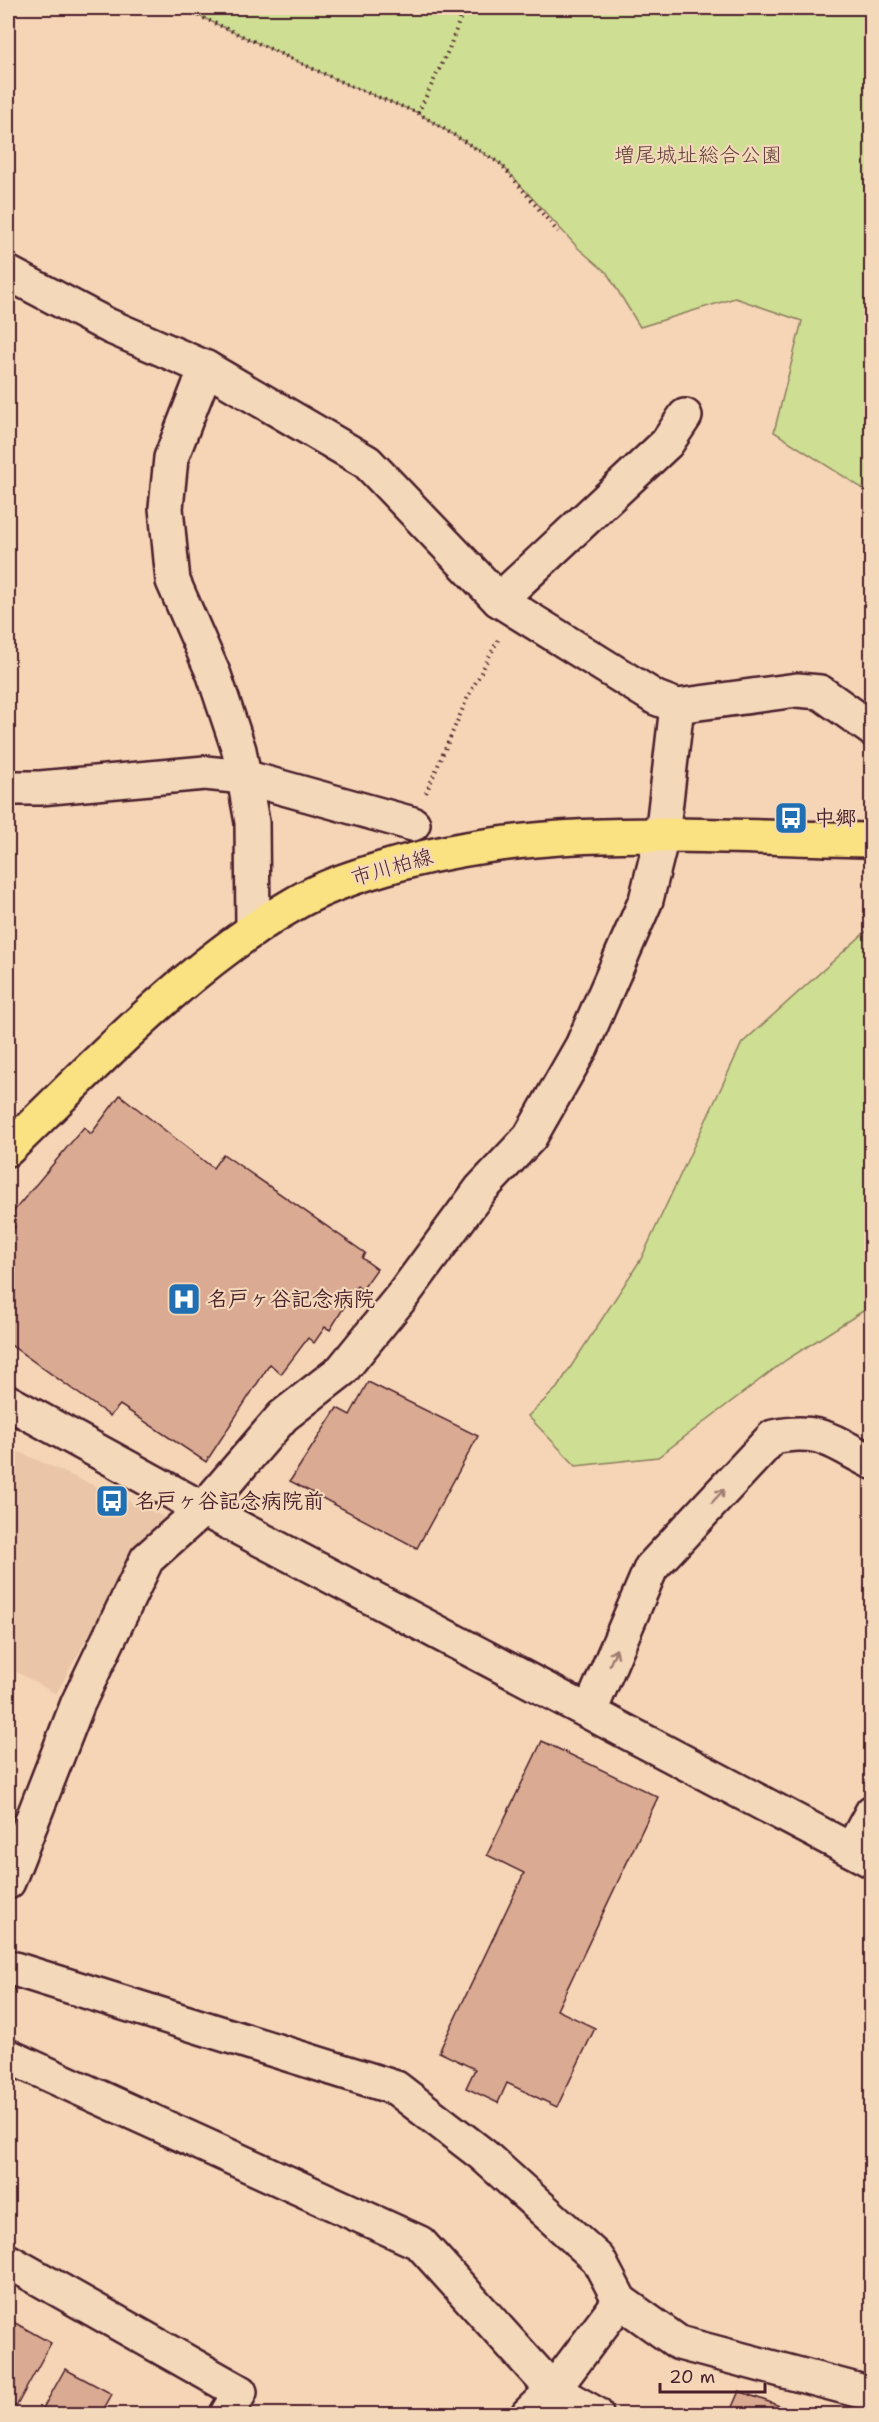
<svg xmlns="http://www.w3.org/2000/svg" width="879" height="2422" font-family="'Shantell Sans','Klee One',sans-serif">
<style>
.built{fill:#eac5a8}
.green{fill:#cede92;stroke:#8c7e5e;stroke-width:1.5}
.building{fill:#daab92;stroke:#4a1f2b;stroke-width:1.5}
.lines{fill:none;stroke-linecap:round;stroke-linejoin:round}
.minor-casing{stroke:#4a1f2b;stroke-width:38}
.major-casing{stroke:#4a1f2b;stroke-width:38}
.path{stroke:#4a1f2b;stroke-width:4;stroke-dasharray:1.5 4.5;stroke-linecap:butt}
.minor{stroke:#f4d8ba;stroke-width:33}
.major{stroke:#fae181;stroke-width:33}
.oneway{stroke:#9f7c72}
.labels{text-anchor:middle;stroke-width:4.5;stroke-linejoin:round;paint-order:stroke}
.park-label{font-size:21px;fill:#5e3c3a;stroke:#f4d8ba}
.poi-label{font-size:21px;font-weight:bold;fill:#4a1f2b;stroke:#f4d8ba;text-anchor:start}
.street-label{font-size:21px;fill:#4a1f2b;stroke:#f4d8ba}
</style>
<rect width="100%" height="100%" fill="#f5d5b6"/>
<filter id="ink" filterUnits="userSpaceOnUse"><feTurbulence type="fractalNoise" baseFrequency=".0167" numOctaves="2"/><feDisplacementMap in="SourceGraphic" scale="12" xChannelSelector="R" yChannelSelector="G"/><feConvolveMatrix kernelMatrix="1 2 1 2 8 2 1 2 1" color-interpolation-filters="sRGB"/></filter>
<g filter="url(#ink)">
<path class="built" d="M8,1447l158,71 -30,31 -80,145 -48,-27z"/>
<g class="green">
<path d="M182,8h689v486l-97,-62 28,-111 -67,-23 -95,29 -33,-54 -28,-24 -78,-85 -83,-51 -70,-28z"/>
<path d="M871,927v379l-85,54 -128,97 -82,9 -48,-50 29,-28 84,-129 101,-216z"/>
</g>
<g class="building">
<path d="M120,1095l93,73 10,-14 142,99 -3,5 15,11 -15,21 -5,-4 -27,44 -5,-3 -11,16 -6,-5 -27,36 -11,-10 -64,98 -86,-57 -10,11 -102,-73v-89l5,-7 -5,-4v-7l7,-9 -7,-5v-4l76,-91 7,7z"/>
<path d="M368,1382l110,54 -61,112 -127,-67 47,-73 13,7z"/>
<path d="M542,1741l116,56 -101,213 38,18 -38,79 -50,-24 -9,20 -32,-15 9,-19 -36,-17 85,-179 -37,-18z"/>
<path d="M8,2319l43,24 -35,64 -8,-5z"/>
<path d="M65,2369l47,25 -11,20h-56l-4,-2z"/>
<path d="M739,2391l46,17 -3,6h-53z"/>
</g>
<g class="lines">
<g class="minor-casing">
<g id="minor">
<path d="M8,273l101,53 97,42 161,94 132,138 157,98 21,8 120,-16 23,2 52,37"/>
<path d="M206,368l-35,90 -5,50 7,73 41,94 25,75 13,72 1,108"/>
<path d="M499,600l168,-157 18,-27"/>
<path d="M8,788h32l165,-15 39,4 169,47"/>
<path d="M8,1402l195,107 669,352"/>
<path d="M590,1711l61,-143 122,-131c47,-10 59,5 99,25"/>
<path d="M852,1849l20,-37"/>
<path d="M8,1882l70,-179 69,-144 56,-50 80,-93 59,-46 61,-75 78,-106 49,-52 52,-91 64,-146 16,-64 15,-130"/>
<path d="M8,1967l388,121 87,67 115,104 22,42 59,42 193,51"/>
<path d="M8,2056l412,187 133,147 43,24"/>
<path d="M8,2261l232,131 -13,22"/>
<path d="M528,2414l25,-24 67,-89"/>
</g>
</g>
<g class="major-casing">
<path id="major" d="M8,1149c87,-84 181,-185 286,-245 29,-17 59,-27 90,-36 158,-47 326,-31 488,-28"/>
</g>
<g class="path">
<path d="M182,8l166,77 70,28 83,51 57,68"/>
<path d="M418,113l31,-64 15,-41"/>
<path d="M426,793l41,-94 31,-59"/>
</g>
<use href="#minor" class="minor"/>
<use href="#major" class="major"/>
</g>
<defs><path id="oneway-shaft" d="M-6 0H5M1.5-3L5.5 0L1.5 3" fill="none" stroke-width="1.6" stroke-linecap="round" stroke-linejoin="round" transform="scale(1.5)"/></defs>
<g class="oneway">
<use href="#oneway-shaft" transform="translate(718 1496) rotate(-47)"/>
<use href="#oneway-shaft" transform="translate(613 1657) rotate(-67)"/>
</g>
</g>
<defs>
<g id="bus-square" transform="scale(1.725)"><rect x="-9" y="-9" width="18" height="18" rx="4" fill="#1f6fb2" stroke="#f4d8ba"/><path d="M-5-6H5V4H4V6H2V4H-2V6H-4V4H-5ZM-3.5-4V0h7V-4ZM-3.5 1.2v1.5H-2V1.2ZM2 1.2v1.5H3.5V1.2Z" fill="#fff"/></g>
<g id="hospital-square" transform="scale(1.725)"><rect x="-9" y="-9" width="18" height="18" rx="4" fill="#1f6fb2" stroke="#f4d8ba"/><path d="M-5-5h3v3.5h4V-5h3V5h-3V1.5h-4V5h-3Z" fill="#fff"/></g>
</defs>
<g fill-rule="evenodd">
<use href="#bus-square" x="791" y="818"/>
<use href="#hospital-square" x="184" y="1299"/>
<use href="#bus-square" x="112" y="1501"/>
</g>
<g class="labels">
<g class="park-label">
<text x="698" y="162">増尾城址総合公園</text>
</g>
<g class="poi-label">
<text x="814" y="825">中郷</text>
<text x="207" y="1306">名戸ヶ谷記念病院</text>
<text x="135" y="1508">名戸ヶ谷記念病院前</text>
</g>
<g class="street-label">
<text transform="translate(392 867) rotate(-16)" y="7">市川柏線</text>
</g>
</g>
<rect width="879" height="2422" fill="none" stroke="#f4d8ba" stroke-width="30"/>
<rect x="15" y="15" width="849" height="2392" fill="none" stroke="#4a1f2b" stroke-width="2" filter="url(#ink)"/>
<path d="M660 2383v9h105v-9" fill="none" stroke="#4a1f2b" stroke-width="3"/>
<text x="669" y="2383" font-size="18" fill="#4a1f2b" stroke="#f4d8ba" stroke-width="4.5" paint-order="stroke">20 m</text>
</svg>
